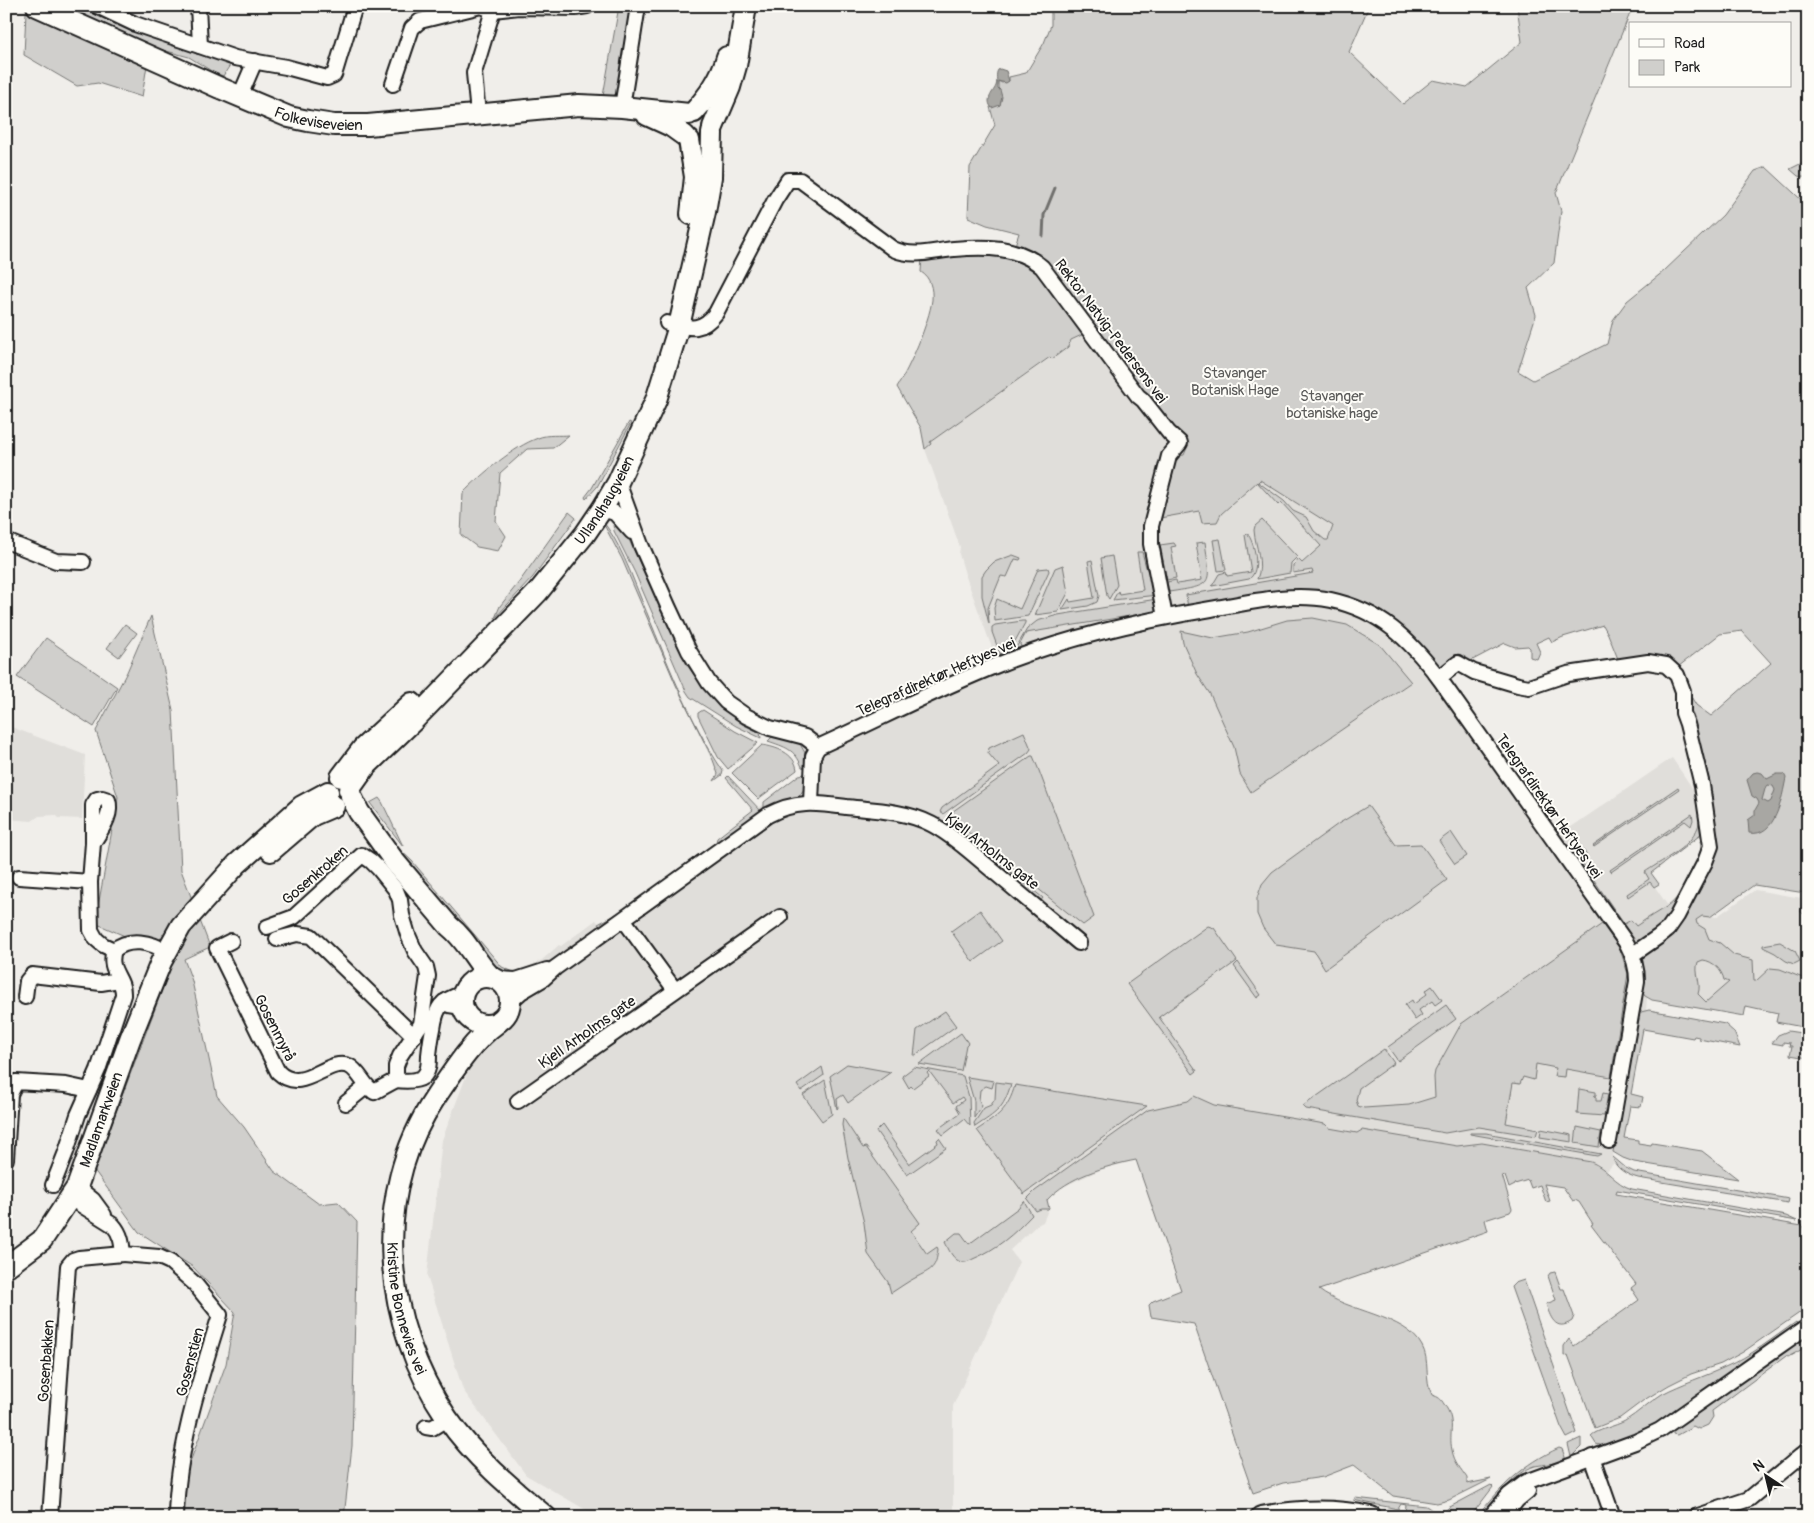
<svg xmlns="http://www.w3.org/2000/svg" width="1814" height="1523" font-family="Pangolin,sans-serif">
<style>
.built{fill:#e0deda}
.green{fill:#d0cfcc;stroke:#767674;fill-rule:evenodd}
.water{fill:#a8a7a3;stroke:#706f6d;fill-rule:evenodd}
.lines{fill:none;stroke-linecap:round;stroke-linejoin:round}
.stream{stroke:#706f6d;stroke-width:3}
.street-casing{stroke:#1c1c1c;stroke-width:18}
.secondary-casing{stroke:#1c1c1c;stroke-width:24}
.street{stroke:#fdfcf7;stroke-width:14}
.secondary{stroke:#fdfcf7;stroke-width:20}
.labels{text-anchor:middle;stroke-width:4;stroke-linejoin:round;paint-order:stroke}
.street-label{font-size:15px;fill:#1c1c1c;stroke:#fdfcf7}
.park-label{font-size:15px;fill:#5b5b5a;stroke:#fdfcf7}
</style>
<rect width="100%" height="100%" fill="#f0eeea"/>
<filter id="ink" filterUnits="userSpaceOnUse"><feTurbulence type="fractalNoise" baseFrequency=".02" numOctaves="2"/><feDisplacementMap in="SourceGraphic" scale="10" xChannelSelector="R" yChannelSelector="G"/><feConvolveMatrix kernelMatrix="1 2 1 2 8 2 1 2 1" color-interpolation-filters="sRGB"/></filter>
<g filter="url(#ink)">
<g class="built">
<path d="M1084,334l105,109 -5,12 73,23 76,47 -6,16 80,91 16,15 16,21 119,168 114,-78 25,37 5,22 -5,21 -46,36 8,10 -4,3 13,19 -30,37 6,10 1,43 2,2 -1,13 -5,1 -5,6 -23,133 1,12 -8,9 -8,-8 -7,-2 -109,-19 -23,4 -323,13 -34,9 -44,20 -11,12 2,7 -6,14 -6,3 -27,25 9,12 -66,144v111h-355l-72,-42 -63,-85 -36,-114 15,-136 36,-95 28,-21 6,-7 8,-18 -4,-26 3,-4h4l19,-9 17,-15 2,1 35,-26 3,4 18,-10 99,-72 1,-4 37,-28 9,-5 36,-30 6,-1v-21l-2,-6 12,-12 7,3 174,-79 -31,-85 -6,-20 1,-7 -35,-98 6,-4 -1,-3 121,-85 1,2 16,-12 3,-7z"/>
<path d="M6,725l79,30 -3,64 -23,-1 -3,-3 -17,1 -7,5 -26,-2z"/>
<path d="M1755,890l47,8 6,-5v92l-102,17 -13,-13 -29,-48 35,-28 17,4z"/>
</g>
<g class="green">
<path d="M60,6h27l59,27 86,29 -9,14 -10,-4 -24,-15 -45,-12z"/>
<path d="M619,6h14l-16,87 -7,5 -7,-2z"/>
<path d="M1051,6h318l-20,46 54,52 30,-24 34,7 55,-45 -5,-36h116l-77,187 5,18 -7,52 -26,25 8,27 -18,56 15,9 74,-36 6,-24 14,-19 37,-30 59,-56 32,-44 11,-4 42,39v712l-7,-6 4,-19 -51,-8 -44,32 -8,-1 -6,4 1,4 8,5 4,10 11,4 14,12 19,5 1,21h2l14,-13 10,1 28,11v48l-32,-6 2,-9 -32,-7 -2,10 -92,-16 -7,-4 -4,-6 1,-34 69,-101 -25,-143v-24l10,17 15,11 60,-53 -29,-32 -22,3 -46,36 -54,-6 -12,-30 -5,-9 -40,12 -11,5 -3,-5 -13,6 4,9 -3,7 -7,-2v-9l-2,-2 -13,1 -10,-4 -40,21 -24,5 -18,-22 -16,-15 -66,-35 -153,11 -2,-13 127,-22 -1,-3 -19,3v-7l5,-7 4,4 19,-17 -40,-44 -3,3 -21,-23 -36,32 -4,8 -15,1 -3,-12 -39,7 13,-46 1,-12 4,-4 6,-1 5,-12 -105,-109 -13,6 -3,7 -16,12 -2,-2 -120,85 1,2 -6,5 -4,-21 -24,-41c13,-20 32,-65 35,-87 1,-11 -2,-23 -11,-28l1,-15 92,-9 5,-15 -32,-8 -19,-8 2,-50 25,-42 -5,-18 10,-2c1,-7 2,-10 -3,-17l1,-7 4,2 7,-2v-4l17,-4 18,-30 7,-18zM1260,480l73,46 -5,14h-3l-11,-9 -8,-14 -13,-6 -9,-10 -26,-19zM1703,960c10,1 19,10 21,20l5,2 -23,20 -8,-8c4,-11 -4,-21 0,-32z"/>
<path d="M26,12l121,53 -5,32 -44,-14 -21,3 -53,-31z"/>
<path d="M1808,160v18l-10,-2 -8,-7z"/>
<path d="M629,422l2,1 -34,64 -11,12 -1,-2 7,-9z"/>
<path d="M569,435l-16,13 -26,1 -27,24 -4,48 10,15 -8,15 -21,-4 -16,-12 2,-42c19,-19 50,-46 75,-55 9,-4 22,-2 31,-3z"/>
<path d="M569,512l7,6 -43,59 -38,41 5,-12 20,-25z"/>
<path d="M601,519c19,23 30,55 41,82 24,57 46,118 81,170l-1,4 -8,6 4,-7 -5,-14 -37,-75 -54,-126z"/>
<path d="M1262,520l35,37 -6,6 -1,10 -33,6c7,-16 -2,-33 -3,-49l1,-4z"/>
<path d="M617,522l8,9 62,134 16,22 20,22 19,15 18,9 1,5 -25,-12 -46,-29 -4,-6 -51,-118 -21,-42 -1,-6z"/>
<path d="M1247,533c8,10 14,38 2,46l-37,7 7,-12 7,-2 1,4 24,-4 -6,-37z"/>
<path d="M1220,539l6,31 -8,1 -5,-31z"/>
<path d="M1205,542c6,44 9,43 -36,50l-2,-10 9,-2 1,4 25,-4 -6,-37z"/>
<path d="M1174,543l2,3 -5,1 5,31 -9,2 -7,-35z"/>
<path d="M1137,552h5l4,15 11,28 -44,5 5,-9 1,3 24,-4z"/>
<path d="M1013,555l8,3 -1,2 -5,-1 -8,18 -6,-1 -13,32 1,16 -7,-28v-20l4,-6 8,-8z"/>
<path d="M1112,556l5,29 -8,14 -2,-3 -6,-38z"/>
<path d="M1092,560l7,36 -2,6 -9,4 -26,4 7,-11 1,3 24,-4 -6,-37z"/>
<path d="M1063,565l5,28 -10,19 -23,3 20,-47z"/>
<path d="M1048,568l1,3 -21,45 -33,5 -1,-13 3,-9 23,10 18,-40z"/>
<path d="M1157,599l1,6 -4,7 -128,21 -6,11 2,5 -21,8 16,-11 10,-17 10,-8 21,-6z"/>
<path d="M151,616l22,94 8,160 29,77 -26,12 8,22 25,115 27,31 30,44 45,33 19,-2 19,20 -5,224 -8,71h-160l-3,-30 45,-123 9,-52 -42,-45 -54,-35 -45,-62 73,-193 -17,-30 -55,-24 23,-126 -22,-66 31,-59z"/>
<path d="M1313,618l34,7 33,20 31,37 -160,110 -11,-18 -6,-27 -24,-53 -13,-20 -14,-31 -2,-12 32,7 35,-6 39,-12z"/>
<path d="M1022,621h3v2l-11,20 -14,11 -8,-22v-5l3,-2z"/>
<path d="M125,624l12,9 -18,24 -12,-9z"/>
<path d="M46,638l71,49 -23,40 -77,-50z"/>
<path d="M703,710l32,21 23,12 -30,26 -10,-12 -20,-41v-3z"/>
<path d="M1024,732l7,17 -3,4 -85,61 -3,-2 2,-4 57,-42 -11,-13 1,-5z"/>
<path d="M772,737l14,2 14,5 5,9v15l-3,-1c-7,-18 -17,-20 -34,-26z"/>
<path d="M762,745c14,2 33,8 35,25l-39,29 -26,-26z"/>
<path d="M1031,756h2l5,12 56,149 -11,8 -135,-109 1,-2z"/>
<path d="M805,774l-1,15 -5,7 -33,13 -2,-2v-5l35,-27z"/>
<path d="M728,776l34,36 -132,96 -31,18 -1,-2 19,-10 99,-72 1,-4 36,-28 -27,-32z"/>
<path d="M1678,787l1,2 -85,58 -1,-1z"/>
<path d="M1696,794l1,1 5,36 -3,5 -48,37 8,11 -5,3 -4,-5 -22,15 -1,-3 22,-15 -4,-7c28,-19 70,-35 49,-76z"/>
<path d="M379,798l3,4 21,44 -33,-43z"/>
<path d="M1368,806l28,39 25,-1 26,36 -122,89 -11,-18 -38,-6 -13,-17 -6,-14v-16l5,-14 10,-12 66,-48z"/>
<path d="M369,808l30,41 13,12 90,106 14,6 -3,3 -20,-5 -128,-159z"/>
<path d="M1692,814l1,6 -2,6 -6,-5 -74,51 -1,-2z"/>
<path d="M939,818l23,14 81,66 -4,5 -99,-80z"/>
<path d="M1451,832l16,24 -12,8 -16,-23z"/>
<path d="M1702,840l4,6 -40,80 -28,17 -5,-1 -59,-85 3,-7 7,1 3,5 -6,5 43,63 7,-4 5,6c10,-7 23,-15 32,-20 13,-8 38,-51 32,-65z"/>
<path d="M980,910l22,31 -29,21 -22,-31z"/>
<path d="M1602,924l18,25 8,25 -17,103 -45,-8 -1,8 -11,-1 2,-8 -20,-4 -2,16 -11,-3 -3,7 -7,-1 -7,40 32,6 -2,7 -57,-9 -34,6 -139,-24 -3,-3 81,-57 10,14 -35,25 -3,12 2,6 6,2 45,-3 26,-8 -1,-20 1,-6 26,-47z"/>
<path d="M1208,926l6,2 23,33 -78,56 38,54 -4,3 -66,-90z"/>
<path d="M1780,942l15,9 5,10 -6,3 -8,-3 -11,-8 -12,-6v-2z"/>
<path d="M1238,962l23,33 -4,3 -23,-32z"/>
<path d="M1432,986l10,14 -7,5 -3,-4 -13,9 3,5 -7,5 -10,-15 7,-5 2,4 13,-10 -2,-3z"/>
<path d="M1446,1005l10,14 -58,42 -10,-14z"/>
<path d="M1649,1010l76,14 9,8 6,15 -41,-8v-2l-5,-1 -1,2 -50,-9 -12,65 12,3 -2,10 -11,-1 -6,32 14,2v3l13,2 1,-2 50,8 36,28 -104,-17 -11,-4 -10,-6 23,-134 5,-6z"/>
<path d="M945,1011l11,15 -42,30 3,-26z"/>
<path d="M1788,1031l20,3v24l-18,-3 2,-9h-3l1,-3 -7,-1v3l-11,-2 6,-8z"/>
<path d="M961,1033l7,10 -2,2 -5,26 -42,-7z"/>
<path d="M847,1064l44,8 -43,31 -5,-8 -6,4 1,9 -1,1 -7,-33z"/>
<path d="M822,1067l2,8 -23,16 -4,-6z"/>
<path d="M914,1067l49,9 6,21 1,29 -6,-7 -21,16 -5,-6 22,-16 -4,-7 8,-6 -2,-3 -9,6 -24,-32 -2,2 2,3 -16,12 -2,-2 -2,2 -7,-12z"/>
<path d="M967,1077l27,4 -2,7 -6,-2 -6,4 -1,10 3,6 -8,12v-17z"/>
<path d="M825,1080l7,34 -10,7 -19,-26z"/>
<path d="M996,1082l15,2c-8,26 -14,28 -36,43l-1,-4 10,-15 7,-3 4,-6z"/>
<path d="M1015,1085l132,21 -123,88 -47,-64c21,-14 31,-20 38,-45z"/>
<path d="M1579,1089l17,3v3l-2,1 2,1v4h5l2,-8 5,1 -4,22 -27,-2z"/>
<path d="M1194,1096l20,9 111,19 4,4 28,5 5,-3 95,16 25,-3 109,19c16,6 24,22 41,27l154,27 11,5 -180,-31 -1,4 186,32 6,9v72l-65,45 -22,12 -30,10 -22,11 -25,15 -24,18 -25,10 -27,-73 -4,1v-10l5,-7 5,7 65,-46 -8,-12 5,-4 -45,-59 2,-1 -14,-22 -4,-2 -2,1 -10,-14 -19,-3 6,17 -4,1 -6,-17 -9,3 -3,-8 -13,4v1l-6,3 -4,-12 -3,-1 10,34 -2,3 -25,8 3,11 -169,59c28,22 87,25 103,56 8,14 2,33 10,49 7,2 9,4 12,9 13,18 4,28 8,46 2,12 9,19 15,28v6l24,-5 -42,21 -12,3 -44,-7 -39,-31 -31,12 -40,6 -30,10 -59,-169 -43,-7 -2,-12 4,-4 28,-11 -45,-130c-31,6 -68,17 -89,40l2,8 -1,1h-7l-5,2 -9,-12 8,-8 113,-81 40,-9z"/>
<path d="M843,1118l20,30 3,-1 54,76 -9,8 16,23 10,-7 1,2c-2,20 -6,20 -23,29 -8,4 -16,10 -24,15l-3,-11 -20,-28 -4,-31 -16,-65 -6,-33z"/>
<path d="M882,1125l27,39 29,-21 -1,-3 2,-2 7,10 -39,27 -31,-44z"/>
<path d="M1577,1127l24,5 -2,15 -24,-4z"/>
<path d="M1541,1129l31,6v7l-32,-5z"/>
<path d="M1470,1133h16l115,21 -4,2 -127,-22z"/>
<path d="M1613,1157l13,11 8,4 155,27 -1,4 -150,-25c-11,-3 -24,-10 -25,-21z"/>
<path d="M1024,1201l8,14c-18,19 -35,34 -59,44 -4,2 -8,4 -11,3 -9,-1 -14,-14 -17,-20l11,-9h5l8,11 49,-36z"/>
<path d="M1555,1272l6,17h3l10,27 -2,5c-17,12 -22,-5 -26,-17l10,-4 -8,-24 2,-3z"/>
<path d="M1524,1280l53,153 -10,5 -6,-11 -50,-140 4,-4z"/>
<path d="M1796,1322l3,4 -153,105 -42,15 -8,-2 -5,-8c5,-6 25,-10 34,-15 13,-8 24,-19 37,-27 21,-11 42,-17 63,-27 26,-11 48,-29 71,-45z"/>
<path d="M1808,1332v14l-20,11 -2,-1 -74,55 1,6 -5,8 -9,4 -6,-3 -16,9 -4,-1v-6z"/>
<path d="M1581,1438v9l-10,10 -3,-13z"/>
<path d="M1559,1448l3,1 4,11c-11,4 -21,4 -31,6 -20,6 -41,35 -54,51h-4c24,-31 47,-53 82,-69z"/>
<path d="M1491,1485l2,2 -23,30h-29l7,-9z"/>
<path d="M1355,1498l71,8 6,4 1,7h-12l-16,-5 1,-7 -5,-1 -3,5 -45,-9z"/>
</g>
<g class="water">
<path d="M1000,69l6,2 3,10 -3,2 -8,-2v7l2,2 2,7 -2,8 -8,3c-7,-8 0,-14 4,-22 2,-6 -1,-11 2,-16z"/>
<path d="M1757,772l5,1 5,6 10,-5h7l2,4c-4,19 -10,60 -37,55l-1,-13 7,-5v-5l4,-7 -2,-4 -5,-3 -5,-16 6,-7zM1768,785l5,1 2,4 -4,11 -3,2 -6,-3 3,-11z"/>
</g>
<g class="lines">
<path class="stream" d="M1043,236l1,-21 11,-27"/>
<g class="street-casing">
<g id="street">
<path d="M97,6l38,18 100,34 51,9 41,11 7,-3 1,-3 20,-66"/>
<path d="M198,6l2,40"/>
<path d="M393,84l19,-56 8,-7 61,-15 12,4 26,-3 56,1 12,-2"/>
<path d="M240,96l15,-35"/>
<path d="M622,107l16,-101"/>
<path d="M478,114l-4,-41 19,-63"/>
<path d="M667,323c22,5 34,10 49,-10l59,-113 13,-20h12l93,69c20,9 40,2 61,0 31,-3 64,-3 88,18l96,129 5,4 26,33 11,10 -11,13 -18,70v18l14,73"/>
<path d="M618,482l23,63 27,61 21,45 20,32 17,19 20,14 24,12 35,9 13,10c60,-27 120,-59 182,-83 68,-27 139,-43 211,-55 40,-7 80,-17 120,-9 50,11 78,39 108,78l188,266c7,13 10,23 10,37l-28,160"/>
<path d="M602,509l13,4 17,19"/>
<path d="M6,541l50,20 27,1"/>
<path d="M1439,678l19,-15 16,9 44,13 11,2 39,-13 80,-12 18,3 11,10 6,16v22l4,11 15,61 9,61 -6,16 -28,54 -9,13 -10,8 -26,18"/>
<path d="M811,803l2,-47 5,-9"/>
<path d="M93,843c8,-13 20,-28 15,-43l-6,-2 -5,1 -4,6v38l-3,39 1,48 5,9 7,6 11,5c15,-13 37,-8 53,2"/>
<path d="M19,877l71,5"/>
<path d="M624,920l51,70"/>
<path d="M267,927l27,-10 68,-62 9,6 8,8 17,21 4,10 2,15 6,20 7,16 11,16 2,9 -7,48 -21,32 -4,10v14c8,1 20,2 27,-3 6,-5 6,-14 6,-22 1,-9 2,-17 4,-26 3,-22 8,-29 29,-35"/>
<path d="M277,939l20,-5 14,2 103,100"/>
<path d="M231,941l-14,7 61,124c25,24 49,-15 71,-6 7,3 13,14 18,20"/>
<path d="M498,979l18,1 31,-10"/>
<path d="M25,997l2,-16 5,-6 69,8 18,-3"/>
<path d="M511,1001l10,-9 22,-13 12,-11 213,-153c28,-15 48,-12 78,-8 28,3 60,4 85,17 20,10 38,27 55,41 31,26 62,52 93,78"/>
<path d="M444,1002l5,3 13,2"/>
<path d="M518,1101l262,-184"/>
<path d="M346,1103l21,-17 7,6 22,-12"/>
<path d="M6,1159l4,-65 6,-12 50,3 23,5"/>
<path d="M53,1185l13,-33 12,-37 20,-45 25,-75c1,-18 -16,-24 -9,-45"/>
<path d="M77,1187l16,13 11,15"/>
<path d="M70,1198l43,27c8,9 9,18 10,29l36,3 11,5 25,22 25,31c-20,64 -43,134 -44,202"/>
<path d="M426,1427l6,1 16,-10"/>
<path d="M1592,1457l21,60"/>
<path d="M50,1517l18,-251 5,-6 6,-2 44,-4"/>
<path d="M1490,1517l19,-22 17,-13 109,-40 25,-12 148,-104"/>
<path d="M1504,1517l13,-17 11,-9"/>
<path d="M1695,1517l54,-18 59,-49"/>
</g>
</g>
<g class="secondary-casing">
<g id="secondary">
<path id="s1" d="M37,6l183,82 69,29 19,4 26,4h34l211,-20 43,2 67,7"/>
<path d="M694,112c14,-16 27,-33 33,-55"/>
<path d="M647,115l24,11 14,10"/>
<path d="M713,127l17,-40 6,-21 10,-60"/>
<path d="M689,140l6,37 -4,37"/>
<path d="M341,777l22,-29 49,-45"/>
<path id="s2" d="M349,790l17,-24 47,-45 125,-129 47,-58 17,-25 16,-27 38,-82 23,-74 26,-114 6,-35 1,-44"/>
<path d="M351,796l8,16 36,50 54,64c18,14 26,35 41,50"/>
<path d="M271,851l42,-36 21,-9"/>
<circle cx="486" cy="1001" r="24"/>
<path id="s3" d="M497,1023c-24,17 -45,50 -62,75 -65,98 -52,225 12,320 27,39 63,69 99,99"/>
<path id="s4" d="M6,1267l36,-27 35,-53 53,-148 31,-77 20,-36 56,-62 65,-58 26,-14"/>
<path d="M1261,1517c37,-7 73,-8 110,0"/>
</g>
</g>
<use href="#street" class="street"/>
<use href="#secondary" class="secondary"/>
</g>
</g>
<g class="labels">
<g class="street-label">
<text dy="5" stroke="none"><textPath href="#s1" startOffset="305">Folkeviseveien</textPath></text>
<text transform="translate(1111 331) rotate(53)" y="5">Rektor Natvig-Pedersens vei</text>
<text dy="5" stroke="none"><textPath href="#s2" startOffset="388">Ullandhaugveien</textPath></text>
<text transform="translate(936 677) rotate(-24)" y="5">Telegrafdirektør Heftyes vei</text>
<text transform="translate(1549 806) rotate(55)" y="5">Telegrafdirektør Heftyes vei</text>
<text transform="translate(992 851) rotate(38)" y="5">Kjell Arholms gate</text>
<text transform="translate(315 875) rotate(-41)" y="5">Gosenkroken</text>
<text transform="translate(275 1028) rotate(63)" y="5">Gosenmyrå</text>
<text transform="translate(587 1032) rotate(-35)" y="5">Kjell Arholms gate</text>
<text dy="5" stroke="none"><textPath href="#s4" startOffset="180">Madlamarkveien</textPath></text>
<text dy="5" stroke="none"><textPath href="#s3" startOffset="318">Kristine Bonnevies vei</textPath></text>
<text transform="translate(46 1361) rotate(-86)" y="5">Gosenbakken</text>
<text transform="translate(190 1362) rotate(-75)" y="5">Gosenstien</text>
</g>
<g class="park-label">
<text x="1235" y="378">Stavanger<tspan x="1235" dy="17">Botanisk Hage</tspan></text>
<text x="1332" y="401">Stavanger<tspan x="1332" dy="17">botaniske hage</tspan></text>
</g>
</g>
<rect width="1814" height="1523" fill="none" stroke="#fdfcf7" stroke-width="25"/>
<rect x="12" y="12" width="1789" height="1498" fill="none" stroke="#1c1c1c" stroke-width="2" filter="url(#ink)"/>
<rect x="1629" y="22" width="162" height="65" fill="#fdfcf7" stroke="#a3a29f"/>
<rect x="1639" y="39" width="25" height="8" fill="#fdfcf7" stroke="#a3a29f"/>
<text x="1674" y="48" font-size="15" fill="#1c1c1c">Road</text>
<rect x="1639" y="60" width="25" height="15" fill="#d0cfcc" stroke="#a3a29f"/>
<text x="1674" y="72" font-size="15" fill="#1c1c1c">Park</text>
<g transform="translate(1766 1476) rotate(325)" stroke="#fdfcf7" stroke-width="4" paint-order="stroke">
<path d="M0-4L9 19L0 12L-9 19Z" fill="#1c1c1c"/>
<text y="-8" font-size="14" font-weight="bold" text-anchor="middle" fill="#1c1c1c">N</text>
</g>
</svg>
